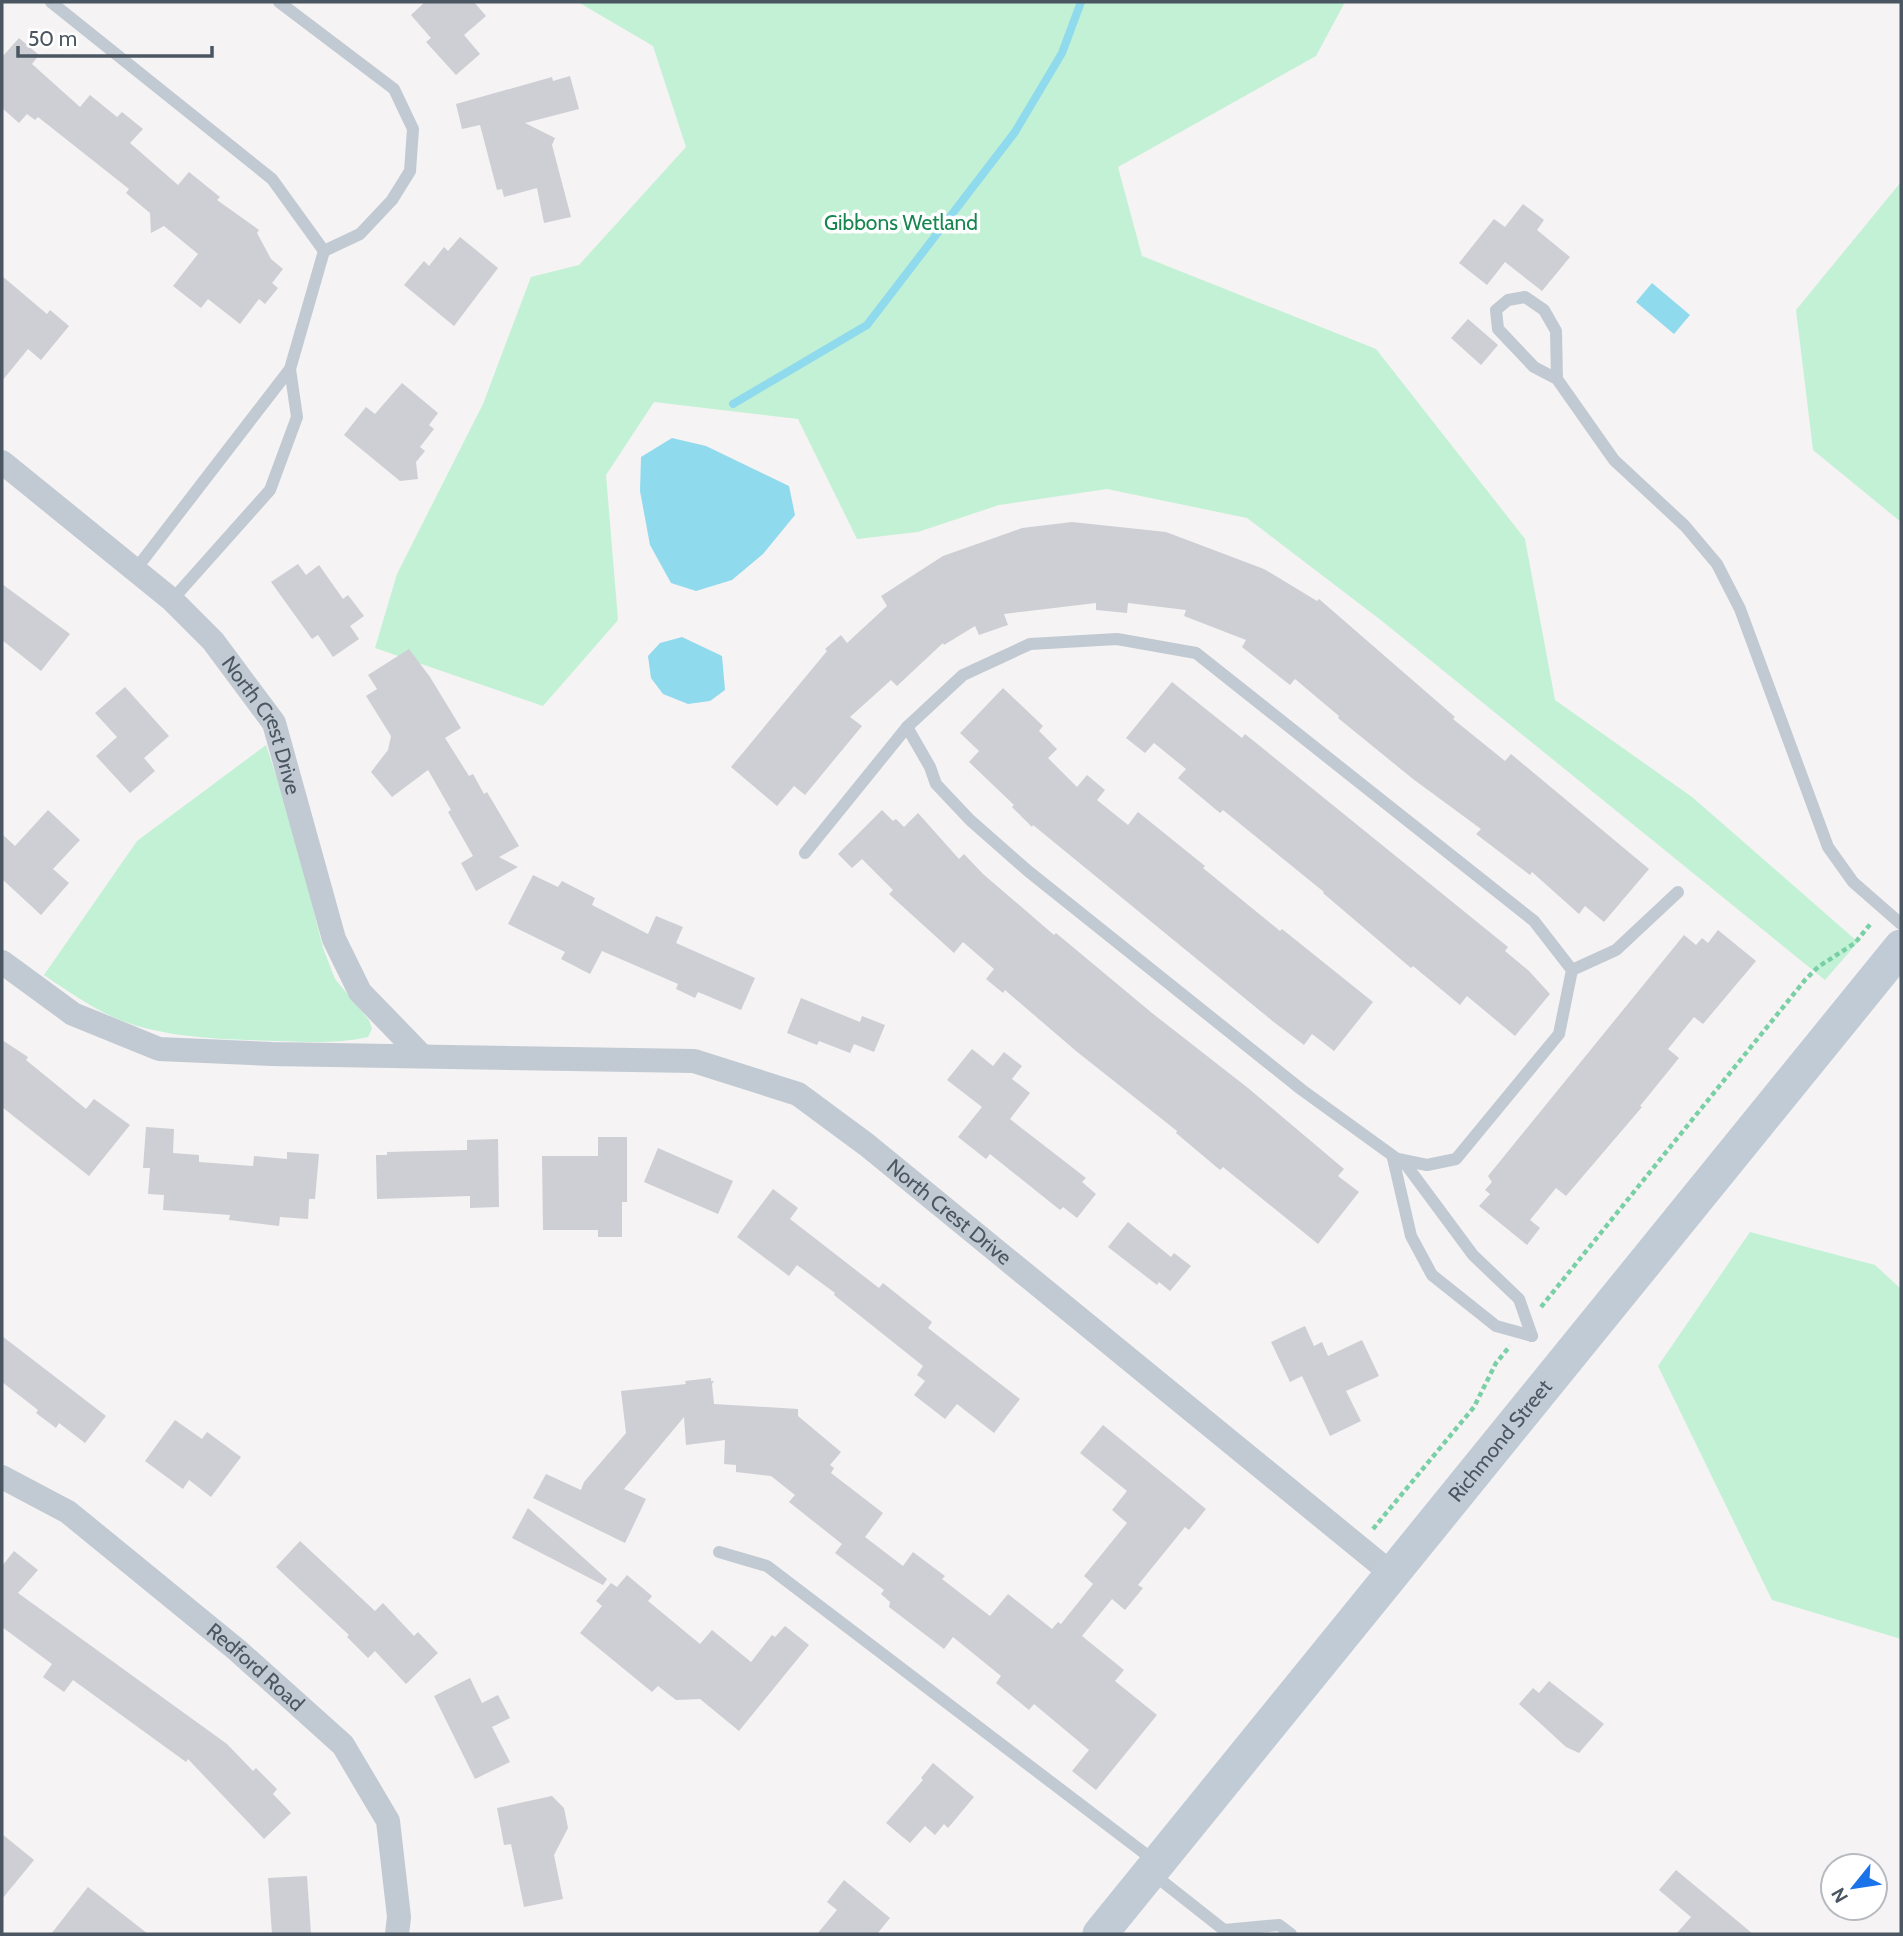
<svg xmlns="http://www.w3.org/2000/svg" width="1903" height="1936" font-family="Cabin,sans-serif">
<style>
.green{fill:#c3f1d5}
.water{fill:#90daee}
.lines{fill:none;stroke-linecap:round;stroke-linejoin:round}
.stream{stroke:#90daee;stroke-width:8}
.building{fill:#cdcfd5}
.path{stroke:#7ad0a6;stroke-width:4.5;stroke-dasharray:5 3.5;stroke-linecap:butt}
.lane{stroke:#c1cad2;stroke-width:12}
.street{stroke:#c1cad2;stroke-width:24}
.secondary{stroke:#c1cbd6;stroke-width:35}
.labels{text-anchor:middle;stroke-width:7;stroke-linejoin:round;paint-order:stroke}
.park-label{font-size:21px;fill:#17864f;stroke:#fff}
.street-label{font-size:21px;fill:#4a5661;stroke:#fff}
</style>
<rect width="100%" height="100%" fill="#f5f3f3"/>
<g class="green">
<path d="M578,2h767l-29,54 -198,111 24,89 234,93 149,190 30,161 137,97 166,145 -33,38 -443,-359 -135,-103 -140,-29 -108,16 -81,27 -61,7 -59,-120 -144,-17 -48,73 12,145 -75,86 -168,-58 22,-74 86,-170 48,-127 48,-12 107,-118 -33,-101z"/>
<path d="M1901,182v340l-88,-72 -17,-140z"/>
<path d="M266,745l26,79 31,124 12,31 34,41 3,9 -4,8c-30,7 -61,5 -91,4 -54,-2 -114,-2 -164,-24 -24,-11 -47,-27 -69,-42l93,-134z"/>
<path d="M1750,1232l125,33 26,24v350l-129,-39 -114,-234z"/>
</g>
<g class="water">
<path d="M1652,283l38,32 -16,19 -38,-32z"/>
<path d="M672,438l34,8 83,40 6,29 -32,39 -31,26 -36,11 -25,-8 -21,-38 -10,-54 1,-34z"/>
<path d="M682,637l40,19 3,34 -15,11 -22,3 -25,-10 -12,-16 -3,-22 12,-13z"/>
</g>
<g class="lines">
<path class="stream" d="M733,404l134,-79 148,-193 47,-79 19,-51"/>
</g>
<g class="building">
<path d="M425,2h49l12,14 -22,19 16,19 -24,21 -30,-33 5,-4 -20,-23z"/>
<path d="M19,38l20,17 -7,9 48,43 10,-12 27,22 5,-5 21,17 -13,14 48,42 11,-13 31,25 -3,3 42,30 -2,3 14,26 12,10 -11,14 6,5 -13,16 -6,-5 -19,25 -32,-25 -7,9 -28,-22 25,-32 -34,-28 -13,7 -1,-20 -24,-20 3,-4 -91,-72 -3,3 -8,-6 -8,9 -17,-15v-51z"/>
<path d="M570,76l9,33 -54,14 30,15 -3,7 19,72 -27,6 -7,-35 -33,9 -2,-8 -5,1 -17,-65 -18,4 -6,-25 96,-27 1,4z"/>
<path d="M1523,204l21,16 -7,10 33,27 -28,34 -37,-29 -18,23 -28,-22 35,-44 11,8z"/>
<path d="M460,237l38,31 -44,58 -50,-41 20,-24 5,5 15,-19 4,4z"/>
<path d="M2,276l45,38 3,-4 19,16 -28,34 -13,-11 -26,32z"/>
<path d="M1468,319l30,26 -17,20 -30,-27z"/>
<path d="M402,383l36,30 -9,12 5,4 -14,18 5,4 -9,11 2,17 -18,2 -56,-46 22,-28 9,7z"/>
<path d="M1072,522l94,10 98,37 53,32 2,-2 136,118 -2,2 52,42 6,-7 138,115 -45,53 -19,-16 -6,8 -47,-42 -2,3 -54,-41 5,-5 -68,-50 -75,-61 1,-2 -44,-37 -5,6 -48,-38 4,-7 -62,-24 2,-6 -58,-7 -1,10 -31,-3v-7l-92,11 4,11 -29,10 -4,-9 -31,19 -1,-2 -46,43 -6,-6 -41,37 12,9 -57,69 -11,-9 -17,20 -46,-39 96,-116 -2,-2 16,-14 6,8 40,-37 -6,-10 62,-40 79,-28z"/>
<path d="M298,564l8,11 13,-10 24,34 5,-4 16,21 -14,10 9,13 -26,18 -15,-22 -6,4 -41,-57z"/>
<path d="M2,584l68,50 -29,37 -39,-31z"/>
<path d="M409,649l21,28 31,51 -16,10 24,38 4,-2 11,20 3,-2 32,54 -20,11 19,10 -42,24 -15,-28 12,-7 -25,-44 3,-2 -23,-40 -36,27 -21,-25 17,-22 3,-14 -25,-40 11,-7 -9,-14z"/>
<path d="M1172,682l70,56 3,-4 263,213 -3,4 24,20 21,23 -35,42 -48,-40 -7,9 -47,-39 -2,2 -88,-75 1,-1 -101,-82 -3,3 -42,-35 8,-9 -32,-26 -9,10 -19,-15z"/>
<path d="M125,687l44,49 -25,22 11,13 -25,22 -34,-37 21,-19 -22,-24z"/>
<path d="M1003,688l40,38 -4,5 18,18 -9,9 29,29 10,-12 18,15 -8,10 31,25 10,-13 67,54 -2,2 77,63 2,-2 91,73 -39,49 -22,-17 -8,11 -29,-22 -242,-198 -1,2 -20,-20 2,-2 -45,-43 10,-11 -19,-18z"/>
<path d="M48,810l32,30 -27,29 16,14 -28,32 -39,-36v-45l13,12z"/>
<path d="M882,810l11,11 3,-2 8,8 14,-14 41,46 5,-5 19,20 71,61 2,-2 96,80 96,75 96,81 -6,7 21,16 -41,52 -95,-77 -3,3 -44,-37 1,-2 -101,-80 -71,-61 -2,3 -17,-14 8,-10 -31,-27 -9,11 -65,-59 4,-4 -31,-31 -10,9 -14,-14z"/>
<path d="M533,875l25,12 4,-6 33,17 -3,7 56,29 8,-18 27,11 -7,16 79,35 -14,32 -43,-18 -3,6 -19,-9 2,-5 -76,-33 -12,23 -29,-15 4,-7 -57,-28z"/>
<path d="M1718,930l38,31 -53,63 -9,-7 -26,32 11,9 -39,48 2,1 -76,89 -10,-8 -26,32 10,8 -13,17 -48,-39 11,-12 -5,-4 7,-8 -4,-6 196,-241 12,10 6,-7 6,5z"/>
<path d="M801,998l59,24 2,-6 23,9 -11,27 -20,-8 -4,9 -31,-12 -2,4 -30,-12z"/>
<path d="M2,1040l26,17 -2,3 60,49 8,-10 36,26 -41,51 -87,-69z"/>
<path d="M972,1049l21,17 11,-14 18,14 -10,13 18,14 -20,26 76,59 -4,4 14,12 -19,24 -14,-11 -3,3 -70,-56 -4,5 -28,-22 24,-30 -35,-27z"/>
<path d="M146,1127l28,2 -1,24 26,2v7l54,4 1,-10 33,3v-7l32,2 -4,45h-6l-1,20 -28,-2 -1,9 -50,-6 1,-5 -67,-5 1,-15 -16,-1 2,-26h-7z"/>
<path d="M598,1137h29v65h-5v35h-24v-7h-55l-1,-74h56z"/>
<path d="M498,1139l1,68 -29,1v-12l-93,3 -1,-44h11v-3l80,-2v-10z"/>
<path d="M658,1148l75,33 -15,33 -74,-32z"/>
<path d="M773,1189l25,19 -8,11 89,69 4,-5 49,39 -4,6 92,71 -26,34 -37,-29 -12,15 -31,-24 11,-14 -8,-6 6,-9 -89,-71 1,-2 -38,-28 -8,11 -52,-39z"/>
<path d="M1128,1222l43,35 3,-4 17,13 -21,25 -11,-9 -2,3 -49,-38z"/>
<path d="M1305,1326l9,20 8,-4 6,14 34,-16 17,36 -33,15 15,30 -31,15 -28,-60 -12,6 -19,-40z"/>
<path d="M2,1336l104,80 -21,27 -26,-20 -3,5 -20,-15 2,-3 -36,-28z"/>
<path d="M711,1378v3h3l-2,3 2,20 84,5v7l43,36 -11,13 4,3 -3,5 52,40 -18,24 38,29 10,-14 32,24 -3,3 48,37 18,-22 44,35 6,-7 3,2 32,-40 -9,-8 43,-53 -15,-13 15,-19 -47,-38 23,-28 103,84 -17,21 -4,-3 -47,58 5,3 -18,22 -13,-11 -30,37 42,34 -9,11 42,34 -61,75 -24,-19 17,-21 -55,-46 -5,6 -33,-27 5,-7 -48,-39 -9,12 -55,-42 1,-5 -9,-8 3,-4 -49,-37 7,-9 -53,-42 6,-7 -24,-19 -35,-4v-7l-12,-1 1,-24 -39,5 -2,-28 -60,72 22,10 -21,44 -92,-45 13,-24 35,16 3,-8 42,-49 -5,-42 65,-7 -1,-3z"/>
<path d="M175,1420l27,19 5,-7 34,25 -30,40 -22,-17 -6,9 -38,-28z"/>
<path d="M528,1508l79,71 -4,6 -91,-47z"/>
<path d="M300,1541l75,70 8,-8 31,33 4,-4 20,21 -32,31 -31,-33 -7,7 -21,-21 2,-2 -73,-68z"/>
<path d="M14,1551l24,19 -20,23 209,151 26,27 3,-3 21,21 -4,5 18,19 -27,26 -76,-80 -2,3 -113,-82 -9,12 -21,-15 9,-13 -50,-37v-61z"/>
<path d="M627,1575l25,21 -4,5 52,43 12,-14 39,32 21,-27 3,2 10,-11 24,19 -70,86 -39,-32 -24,1 -18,-14 -6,6 -72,-59 22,-27 -6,-5 15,-18 6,4z"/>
<path d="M470,1678l12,25 16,-8 12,23 -18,9 18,35 -35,17 -41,-83z"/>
<path d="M1549,1681l55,43 -25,29 -13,-6 -47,-43 14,-16 6,5z"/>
<path d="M933,1763l41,34 -26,31 -4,-4 -9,11 -10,-9 -15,17 -24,-20 37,-43 -2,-2z"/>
<path d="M552,1796l12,12 4,20 -14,27 9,44 -39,8 -13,-63 -7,1 -7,-37z"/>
<path d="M2,1834l32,26 -32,39z"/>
<path d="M1676,1870l77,64h-77l15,-17 -32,-27z"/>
<path d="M307,1876l4,58h-39l-4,-56z"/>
<path d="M844,1880l46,38 -13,16h-60l20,-24 -10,-8z"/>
<path d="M88,1887l60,47h-97z"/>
</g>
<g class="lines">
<g class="path">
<path d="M1541,1307l264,-327 13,-13 37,-24 17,-21"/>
<path d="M1373,1529l101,-122 22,-44 14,-17"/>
</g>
<g class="lane">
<path d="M51,2l221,177 52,72"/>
<path d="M1557,379l-1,-48 -12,-21 -19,-13 -17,3 -12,10 2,19 36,38 23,12 57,81 71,66 32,38 23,45 88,238 25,35 48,42"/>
<path d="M136,569l154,-200 34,-118 36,-17 32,-34 18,-29 3,-42 -19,-40 -115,-87"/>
<path d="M172,600l98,-110 27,-73 -7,-48"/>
<path d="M907,727l23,40 6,17 34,36 58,51 274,219 105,76 66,89 46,44 13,37"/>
<path d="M805,853l102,-126 56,-52 67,-31 87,-5 79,14 338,268 38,49 -13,64 -103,125 -29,6 -34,-7"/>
<path d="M1572,970l44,-20 62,-58"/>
<path d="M1393,1158l18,78 21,39 64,51 36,10"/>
<path d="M719,1552l48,14 389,296"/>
<path d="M1153,1874l71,56 55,-5 12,9"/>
</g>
<g class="street">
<path id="s1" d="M2,462l170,138 41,41 61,82 60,216 26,53 62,64"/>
<path id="s2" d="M2,962l71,52 86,35 113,5 422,7 104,33 69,51 525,429"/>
<path id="s3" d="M2,1477l66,35 169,138 106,95 45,76 11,96 -2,17"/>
</g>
<path class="secondary" id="s4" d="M1100,1934l801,-987"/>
</g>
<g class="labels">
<g class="park-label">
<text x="901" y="230">Gibbons Wetland</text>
</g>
<g class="street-label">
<text dy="7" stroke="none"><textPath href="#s1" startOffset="376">North Crest Drive</textPath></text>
<text dy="7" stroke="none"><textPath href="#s2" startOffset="1017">North Crest Drive</textPath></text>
<text dy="7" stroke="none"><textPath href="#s4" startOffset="635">Richmond Street</textPath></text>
<text dy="7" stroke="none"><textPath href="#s3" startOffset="318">Redford Road</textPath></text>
</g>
</g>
<rect width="1903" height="1936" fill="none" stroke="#4a5661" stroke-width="7"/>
<g transform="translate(1854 1887) rotate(240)"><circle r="33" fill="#ffffff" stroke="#b7bbc0" stroke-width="2"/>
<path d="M0-5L12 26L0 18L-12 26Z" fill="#1a73e8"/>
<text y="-10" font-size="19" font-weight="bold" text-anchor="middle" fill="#4a5661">N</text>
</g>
<path d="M18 46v10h194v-10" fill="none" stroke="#4a5661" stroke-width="3.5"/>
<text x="28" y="46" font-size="21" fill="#4a5661" stroke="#ffffff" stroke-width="5" paint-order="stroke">50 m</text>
</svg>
